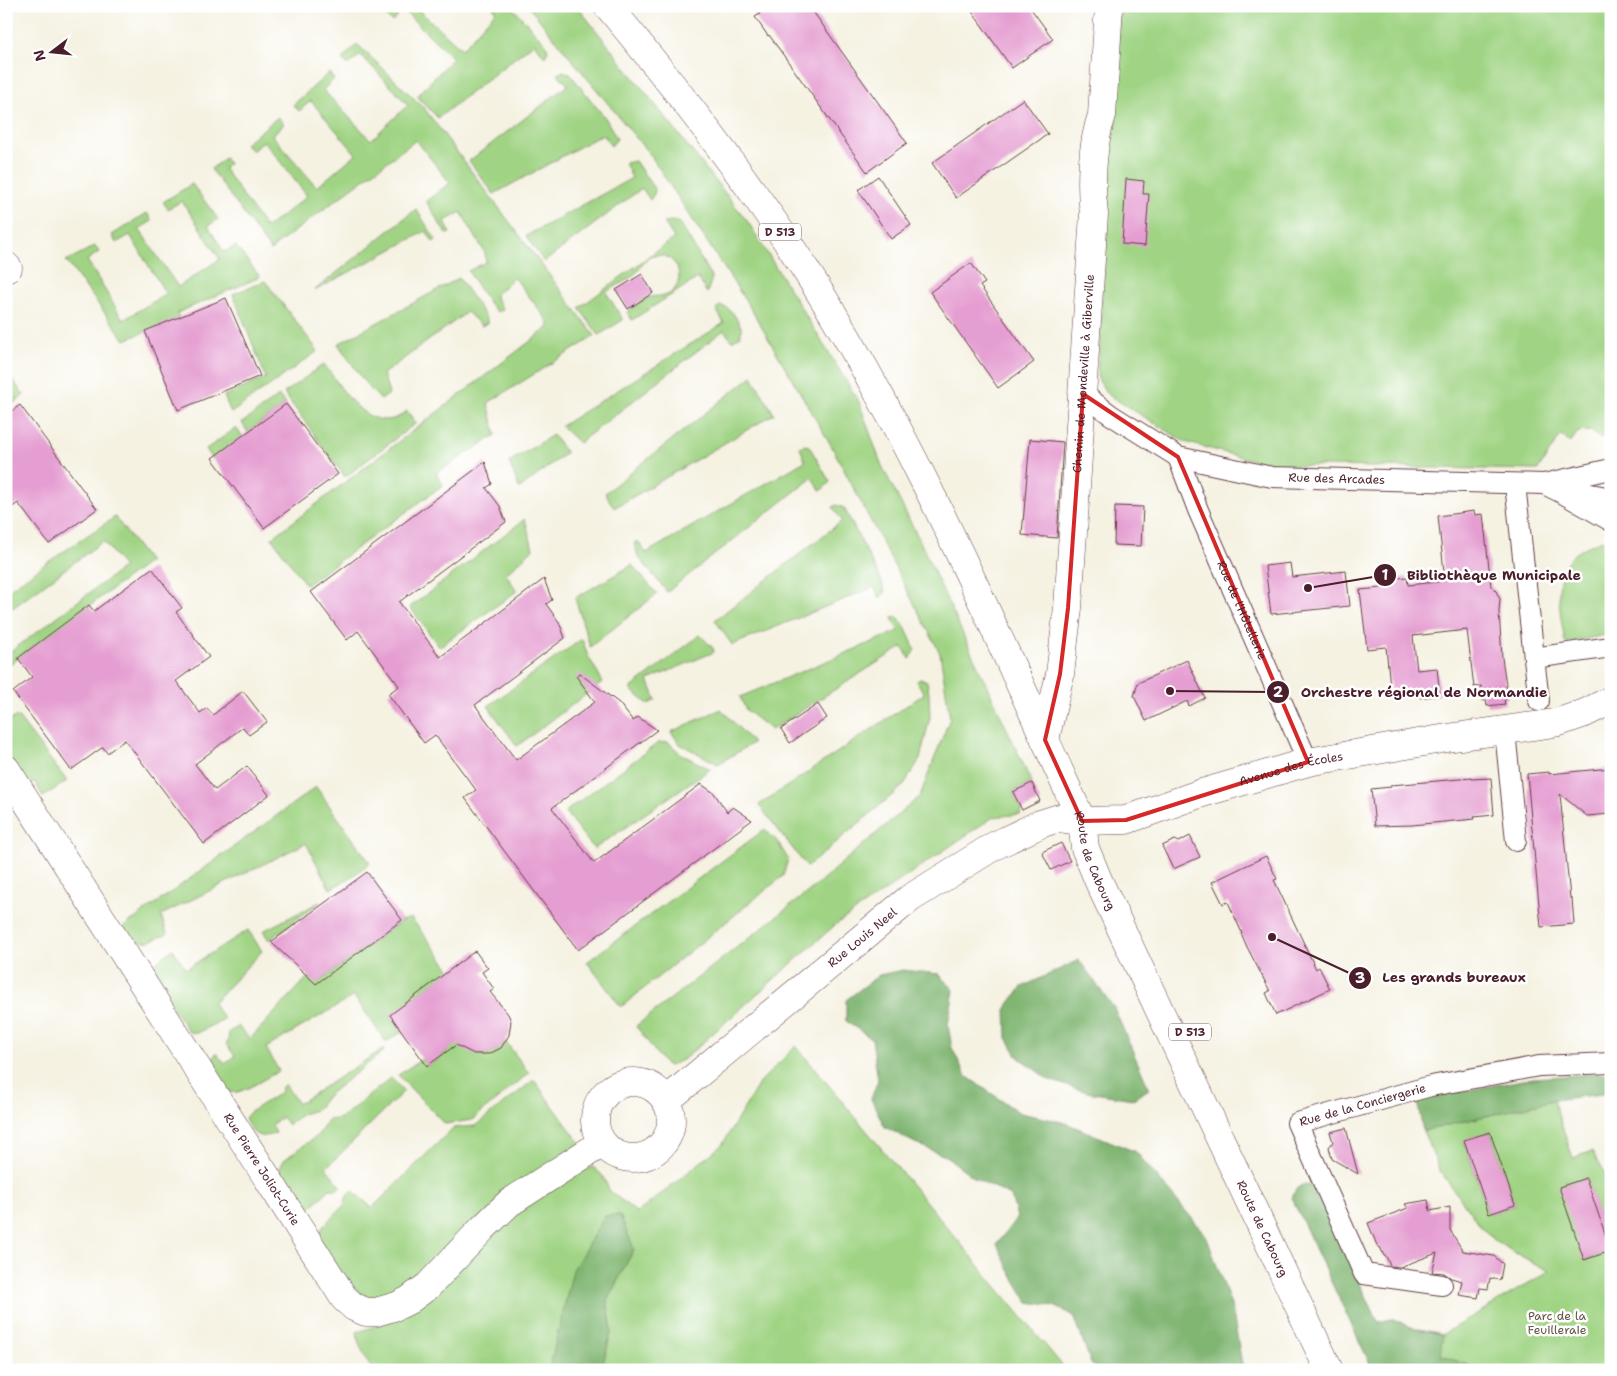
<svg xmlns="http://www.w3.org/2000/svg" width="1617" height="1376" font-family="'Shantell Sans',sans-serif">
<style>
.green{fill:#a0d484;stroke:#757a58;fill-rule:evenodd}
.forest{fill:#80b672;stroke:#656a4e}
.building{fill:#e59ed1}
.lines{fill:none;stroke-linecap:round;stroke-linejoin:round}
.street-casing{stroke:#643f46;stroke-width:22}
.secondary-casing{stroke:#643f46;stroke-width:29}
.primary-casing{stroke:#643f46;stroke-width:29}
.street{stroke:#fff;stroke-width:20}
.secondary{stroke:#fff;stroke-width:28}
.primary{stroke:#fff;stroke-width:28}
.marked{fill:none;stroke:#d62828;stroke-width:4;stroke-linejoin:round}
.labels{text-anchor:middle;stroke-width:5;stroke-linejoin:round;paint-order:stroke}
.shield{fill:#fff;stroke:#80626b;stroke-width:1}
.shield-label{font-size:11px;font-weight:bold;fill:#4a1f2b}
.street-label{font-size:12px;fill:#4a1f2b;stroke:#fff}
.park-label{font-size:12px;fill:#645546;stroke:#fff}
.leader{fill:none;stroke:#4a1f2b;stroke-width:2}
.callout-dot{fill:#4a1f2b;stroke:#fff;stroke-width:2}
.mark-label{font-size:15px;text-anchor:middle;font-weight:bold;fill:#fff}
.callout-label{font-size:14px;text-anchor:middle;font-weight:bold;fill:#4a1f2b;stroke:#fff;stroke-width:5;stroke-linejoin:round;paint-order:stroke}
</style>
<rect width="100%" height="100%" fill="#fff"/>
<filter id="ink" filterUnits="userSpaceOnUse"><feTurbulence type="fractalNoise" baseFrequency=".02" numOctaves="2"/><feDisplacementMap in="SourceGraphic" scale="10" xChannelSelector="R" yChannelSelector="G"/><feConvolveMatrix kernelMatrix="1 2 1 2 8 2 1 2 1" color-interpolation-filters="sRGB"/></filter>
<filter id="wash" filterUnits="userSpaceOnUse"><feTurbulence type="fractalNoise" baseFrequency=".0096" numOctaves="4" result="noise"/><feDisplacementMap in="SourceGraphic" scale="20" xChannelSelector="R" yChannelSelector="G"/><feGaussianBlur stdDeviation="1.12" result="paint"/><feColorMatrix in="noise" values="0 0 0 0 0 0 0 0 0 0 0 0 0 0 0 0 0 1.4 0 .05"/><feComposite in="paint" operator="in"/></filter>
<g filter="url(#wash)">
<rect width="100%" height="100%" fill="#f5f2e2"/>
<g class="green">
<path d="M395,6h19l48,43 34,-38 -4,-5h19l34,37 3,7 -3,7 -11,-14 -96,75 -21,-22 36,-38 -50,-48 -11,12 -6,-6z"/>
<path d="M528,6h49l171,216 111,180 22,62 36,71 115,248 -19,9 9,18 -1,4 -27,3 -7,4 -152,104 -151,134 -15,7 -6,-4 -27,-36 172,-134 112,-96 30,-78 -10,-65 -108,-206 -81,-138 -100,-153z"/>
<path d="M1120,6h491v422l-10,11 -10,-8 -13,1 -8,11 -9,-8 -23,35 -267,-5 -86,-23 -78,-48 -10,-17z"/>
<path d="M357,44l67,64 171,228 -107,67 8,32 -60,38 7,12 -137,100 -34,-47 277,-211 -1,-6 -34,-44 -19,19 8,14 -6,2 -12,-14 -17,-27 18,-9 -1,-9 -24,-41 -16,9 5,12 -4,1 -20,-33 24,-18 -34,-43 -141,106 -4,5 -60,-82 14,-11 4,6 -5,5 42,59 41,-32 -43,-55 -12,10 -7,-7 33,-27 6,7 -12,11 45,52 39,-33 -45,-53 -12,10 -6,-6 36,-32 5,6 -11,11 48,50 37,-35 -47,-50 -13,10 -6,-6z"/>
<path d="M563,71l7,3 36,45 11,20 -6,7 -8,-12 -109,60 -25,-33 99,-76 -10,-11z"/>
<path d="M635,161l20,29 -1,4 -4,6 -8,-12 -98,74 -18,-26 106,-58 -7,-15z"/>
<path d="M192,184l26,35 -10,7 16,26 12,-6 24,31 -83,36 2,5 -54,22 -59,-79 29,-15 4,6 -12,8 36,60 43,-26 -36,-59 -14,8 -4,-8 35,-22 5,8 -13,8 39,58 42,-28 -38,-58 -14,8 -5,-7z"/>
<path d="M416,209l20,31 -3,2 -7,-11 -112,60z"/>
<path d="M672,221l8,2 32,55 -5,15 -9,-15 -66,42 -5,-8c7,-4 16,-13 23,-15 8,-2 15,1 22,-5 17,-16 0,-44 -21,-35 -8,3 -10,11 -15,16 -9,8 -20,13 -30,19l17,28 -24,15 -20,-27 95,-70 -10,-16z"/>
<path d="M459,278l28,41v4l-5,3 -15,-14 -84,62 6,20 -8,6 -15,-16 -28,-40z"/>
<path d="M265,281l53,70 -87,62 -7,-17 42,-18 -33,-84z"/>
<path d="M720,306c12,1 17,13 22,23l-2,7 -8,5 -8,-11 -145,113 -18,-17 163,-103 -8,-14z"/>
<path d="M324,364c15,20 38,63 69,55 5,-1 10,-5 14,-8l9,12 -71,54 -61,-84z"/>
<path d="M6,371l18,24 -10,8 -8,2z"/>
<path d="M752,376l22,38 -160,94 -9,-15z"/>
<path d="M279,396l7,8 -34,25 4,16 -14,-22z"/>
<path d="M236,428l15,20 -39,10 -6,-9z"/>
<path d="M553,435l13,18 -44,34 -3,1 -10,-26z"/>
<path d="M804,445l5,1 21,36 -9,9 -9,-13 -145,114 -29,-36 -4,-13 4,-2 8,12 159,-92 -5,-14z"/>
<path d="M836,505l8,3 37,72 4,12 -5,6 -6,-11 -142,58 -17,-25 127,-99 -9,-14z"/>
<path d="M115,517l34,45 -143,105v-12l118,-88 -21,-26 -97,72v-21l39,-28z"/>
<path d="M525,519l8,30 -27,25 11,17 -78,56 -29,-40z"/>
<path d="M1602,540l9,1v93l-46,9c-4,-28 -15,-68 9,-89 8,-6 19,-10 28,-14z"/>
<path d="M632,565l25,29 -67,53 -15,-49z"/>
<path d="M898,617l6,8 11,24 -5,10 -8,-12 -131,83 -25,-20 -6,-13 159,-66 -7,-13z"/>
<path d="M700,635l13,13 1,4 -66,28 8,20 -8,4 -18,-15z"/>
<path d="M582,639l6,17 15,26 -86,64 -29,-40z"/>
<path d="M920,679l7,2 2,13 1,23 -10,42 -17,27 -96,81 -48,-62 165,-111 -7,-13z"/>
<path d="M721,709l32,34 -35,21 -38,-20 -9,-12z"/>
<path d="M17,716l50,65 -24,16 -8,-15 -7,4 -22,-34v-33l2,2z"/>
<path d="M668,742l13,12 29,15 -116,80 -29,-37 93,-69z"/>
<path d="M316,787l54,76 -20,15 -20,11 -24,-46 -145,72 6,19 -17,7 -17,1 -11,-14z"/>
<path d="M765,829l12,12 11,18 -5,17 -162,131 -34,-45z"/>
<path d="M320,902l-51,38 -6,-9z"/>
<path d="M411,918l40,52 -61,45 12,17 -16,10 -32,-46 -88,52 13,23c-11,5 -39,25 -49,21 -8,-2 -10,-7 -14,-13 -5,-10 -5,-16 0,-26l9,11 10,-8 -9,-12 2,-3 1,-9 9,-6 12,13 59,-63 7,8 85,-63z"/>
<path d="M248,930l14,21 -49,52 11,16 -27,14 -8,-1 -35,-52 1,-17 18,-14 13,20z"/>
<path d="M456,1038c15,19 32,24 50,4l23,31 -57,47 -27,4 -47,-49 24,-16 6,7 19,-14z"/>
<path d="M796,1046l270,324h-465l11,-40 -5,-29 27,-52 -82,110 -3,11h-177l-13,-26 -2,-12 34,-11 131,-113 43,-30 28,-11 9,8 8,16 27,22 85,-68 38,-63z"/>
<path d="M383,1049l1,2 -56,44 -12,15 -14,4 -14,11 -6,-8 -10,8 4,8c-19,7 -23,2 -31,-15l5,-6 31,-20 1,-5 3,-3 13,20z"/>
<path d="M391,1078l13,13 -78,77 15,18 -3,3h-8l-19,18 -6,2 -8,-3 -17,-29v-9l4,-8 34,-25 10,-15 13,-2z"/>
<path d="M534,1080l46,63 -173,148c-11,2 -23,7 -34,8 -24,3 -42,-40 -53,-58v-8l4,-8 20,-20 3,-9 6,-5 19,17 81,-80 22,-2z"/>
<path d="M1553,1100l20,58 19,-7 12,21 7,19v179h-238l-81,-171c4,-13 12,-18 24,-10l62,133 15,-3 18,8 32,7 106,-63 -41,-22 -15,-10 -15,-16 -38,-52 -17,-40zM1490,1132l25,73 -26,9 -25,-73zM1586,1178l24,73 -25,9 -25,-73z"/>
</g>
<g class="forest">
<path d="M1079,960l35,48 35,81 -16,10 -46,-7 -38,-12 -31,-23 -11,-19 -1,-30 16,-21z"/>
<path d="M903,970l36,4 15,16 -6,35 4,23 14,28 54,37 43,9 73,30 70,83 26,73 11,62h-144l-8,-6 -17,-48 -20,-10 -26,-4 -18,-30 -13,-28 20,-27 -6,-21 -36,-18 -28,-21 -34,-15 -28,-15 -14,-28 7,-19 -6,-41 -26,-18v-21l33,-25z"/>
<path d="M1611,1073v20l-58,7 -130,31 -6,-31 116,-22z"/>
<path d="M1306,1184l10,5 62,133 15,-3 18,8 32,8 -3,20 42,15h-109l-81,-171c3,-8 4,-13 14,-15z"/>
<path d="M620,1215l14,34 -27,52 5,29 -11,40h-52l24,-100 32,-54z"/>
</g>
<g id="blocks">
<g class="building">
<path d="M755,6h54l98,137 -40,29 -98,-137 -1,1 -13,-19 5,-3z"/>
<path d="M968,6h61l24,33 -41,29z"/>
<path d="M1023,99l25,35 -92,64 -24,-35z"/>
<path d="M878,176l33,49 -20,14 -33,-49z"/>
<path d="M1126,179l18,2 -1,13h6l-4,52 -23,-2z"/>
<path d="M971,263l14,20 -5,3 54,76 -36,26 -68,-96z"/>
<path d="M642,274l11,19 -25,16 -12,-19z"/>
<path d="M226,298l34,78 -82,34 -33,-79z"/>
<path d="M286,404l52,70 -74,54 -52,-70z"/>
<path d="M20,405l77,104 -48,35 -31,-41 -12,9v-97z"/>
<path d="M1030,439l33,3 -6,96 -35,-3z"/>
<path d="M485,462l7,22 -6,4 14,18 6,16 -107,80 41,55 104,-78 8,21 -6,4 13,18 6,16 -90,67 41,55 79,-58 -19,-26 3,-3 40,30 14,18 5,-4 19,13 -105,78 42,55 107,-79 13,9 13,19 6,-5 19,13 -174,130 -113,-152 11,-8 -41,-55 -11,8 -36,-49 11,-8 -41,-55 -11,9 -36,-48z"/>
<path d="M1115,506l28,1 -2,39 -27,-1z"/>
<path d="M1474,511l1,4 8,-1 8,72 5,5 4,8 -1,12 3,47 6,40 -4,1 1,5 -18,2 -1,-6 -3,1 -2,-15 -7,1 -7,-57 -54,6 4,34 20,-2 3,27 -20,3 -1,-5 -28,3 -5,-49 -19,2 -7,-59 21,-2 -1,-8 27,-3 1,8 37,-4 -7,-65z"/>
<path d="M1290,563l2,14 54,-6 4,35 -79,8 -6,-48z"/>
<path d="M152,568l30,40 -6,4 33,45 -33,24 24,32 7,-5 6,7 30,-24 24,31 -18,13 -6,-8 -48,37 20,26 32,-24 22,29 -65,49 -79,-104 -18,13 -4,-6 -32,23 -58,-78 19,-15 -14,-19 71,-53 5,6z"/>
<path d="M1187,660l18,38 -16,8 -2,-5 -41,20 -12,-25 4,-13z"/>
<path d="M818,704l9,14 -37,25 -9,-14z"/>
<path d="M1611,768v46l-24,2 -27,-22 10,104h2l2,26 -33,3 -14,-153 22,-2v2z"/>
<path d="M1471,778v1l20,-1 3,37 -20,2 1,2 -63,6 -37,1 -4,-37 20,-2v-2z"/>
<path d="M1032,783l8,18 -18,9 -9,-18z"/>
<path d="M1190,836l10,21 -27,12 -11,-23 13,-6 4,2z"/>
<path d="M1061,843l9,18 -19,9 -9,-18z"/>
<path d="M1266,856l11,23 -3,1 42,89 3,-2 11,22 -54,26 -10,-22 4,-2 -23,-44 -6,-14h1l-14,-31 -5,2 -11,-22z"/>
<path d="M367,872l35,48 -86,64 -45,-42z"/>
<path d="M475,951l13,17 -6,4 12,17 -4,3 18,22 3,7 -2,14 -8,13 -12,6h-15l-18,-9 -29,21 -37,-51z"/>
<path d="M1346,1128l12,46 -26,-15 -3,-12 4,-5 -3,-10z"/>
<path d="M1490,1132l25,73 -26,9 -25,-74z"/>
<path d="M1586,1178l25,73 -27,9 -25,-73z"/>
<path d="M1428,1200l2,11 20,-4v23l13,21 31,5 9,8 -3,16 -10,-2 -2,11 -8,-1 -2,10 -19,-3 3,-14 -11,-3 -7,-5 -12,-1 5,-19 -37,14 -10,-1 -4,-10h-2l-4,-9 -2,1 -10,-25 40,-15 -3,-4z"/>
</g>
</g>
</g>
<g filter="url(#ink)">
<use href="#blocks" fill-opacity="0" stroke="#643f46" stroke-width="1"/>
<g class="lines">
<g class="street-casing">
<g id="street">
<path id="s1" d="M1083,394l28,21 67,42 94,20 272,7 67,-15"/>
<path id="s2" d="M1178,457l20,53 110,252"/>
<path d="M1515,484l19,174 77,-11"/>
<path d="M1544,484l20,10 47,27"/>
<path d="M1568,494h23l20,4"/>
<path d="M1534,658l5,43"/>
<path d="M1505,731l11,110"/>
<path id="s3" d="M1442,1285l-78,-11 -67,-151 134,-37 108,-20 72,-3"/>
</g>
</g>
<g class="secondary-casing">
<g id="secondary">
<path d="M6,266l2,2 -2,1"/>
<path id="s4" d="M1045,740l15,-66 8,-66 26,-394c-4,-30 -2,-70 8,-99l7,-109"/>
<path id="s5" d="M6,769l338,529 10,9 12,5h10l21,-6 12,-6 19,-14 55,-58 26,-25 93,-60"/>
<circle cx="633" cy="1120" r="38"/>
<path id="s6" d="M667,1100l242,-201 85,-53 46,-22 19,-6 23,3 44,-1 73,-26 109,-32 139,-24 94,-13 18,-3 26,-9 26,-13"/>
</g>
</g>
<g class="primary-casing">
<g id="primary">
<path id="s7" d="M608,6c68,82 134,166 192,255 114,176 195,370 282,560l3,27 14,34 230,488"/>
</g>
</g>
<use href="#street" class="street"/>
<use href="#secondary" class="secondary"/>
<use href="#primary" class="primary"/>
</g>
</g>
<path class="marked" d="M1083,394l95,63 130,305 -182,58 -44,1 -37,-81 15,-66 8,-66z"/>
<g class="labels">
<g class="shield">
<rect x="759" y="223.5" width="42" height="17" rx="4"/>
<rect x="1169" y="1023.5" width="42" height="17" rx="4"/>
</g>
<g class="shield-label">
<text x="780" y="236">D 513</text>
<text x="1190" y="1036">D 513</text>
</g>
<g class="street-label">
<text dy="4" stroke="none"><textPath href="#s4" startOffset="369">Chemin de Mondeville à Giberville</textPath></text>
<text dy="4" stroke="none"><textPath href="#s1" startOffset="275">Rue des Arcades</textPath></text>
<text dy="4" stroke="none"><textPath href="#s2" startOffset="166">Rue de l'Hôtellerie</textPath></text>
<text dy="4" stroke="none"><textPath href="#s6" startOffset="726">Avenue des Écoles</textPath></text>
<text dy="4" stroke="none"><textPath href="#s7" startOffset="989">Route de Cabourg</textPath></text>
<text dy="4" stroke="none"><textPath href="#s6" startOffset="254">Rue Louis Neel</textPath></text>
<text dy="4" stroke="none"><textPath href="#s3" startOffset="312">Rue de la Conciergerie</textPath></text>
<text dy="4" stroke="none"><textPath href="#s5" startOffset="475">Rue Pierre Joliot-Curie</textPath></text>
<text dy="4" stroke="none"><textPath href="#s7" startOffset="1394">Route de Cabourg</textPath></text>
</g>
<g class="park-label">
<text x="1557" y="1320">Parc de la<tspan x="1557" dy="14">Feuilleraie</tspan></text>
</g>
</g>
<path class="leader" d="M1308 588L1385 575M1170 691L1278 692M1272 937L1360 978"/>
<g class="callout-dot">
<circle cx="1308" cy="588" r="5"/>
<circle cx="1170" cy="691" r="5"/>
<circle cx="1272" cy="937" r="5"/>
<circle cx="1385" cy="575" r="12"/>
<circle cx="1278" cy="692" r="12"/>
<circle cx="1360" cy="978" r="12"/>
</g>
<g class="mark-label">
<text x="1385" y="580">1</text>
<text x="1278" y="697">2</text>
<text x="1360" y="983">3</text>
</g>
<g class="callout-label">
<text x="1494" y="580">Bibliothèque Municipale</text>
<text x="1424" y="697">Orchestre régional de Normandie</text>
<text x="1454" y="982">Les grands bureaux</text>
</g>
<rect width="1617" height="1376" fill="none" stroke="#fff" stroke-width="25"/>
<g transform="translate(52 52) rotate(254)" stroke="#ffffff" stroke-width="4" paint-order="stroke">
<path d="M0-4L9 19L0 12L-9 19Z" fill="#4a1f2b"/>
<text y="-8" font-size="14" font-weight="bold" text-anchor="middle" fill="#4a1f2b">N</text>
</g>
</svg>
